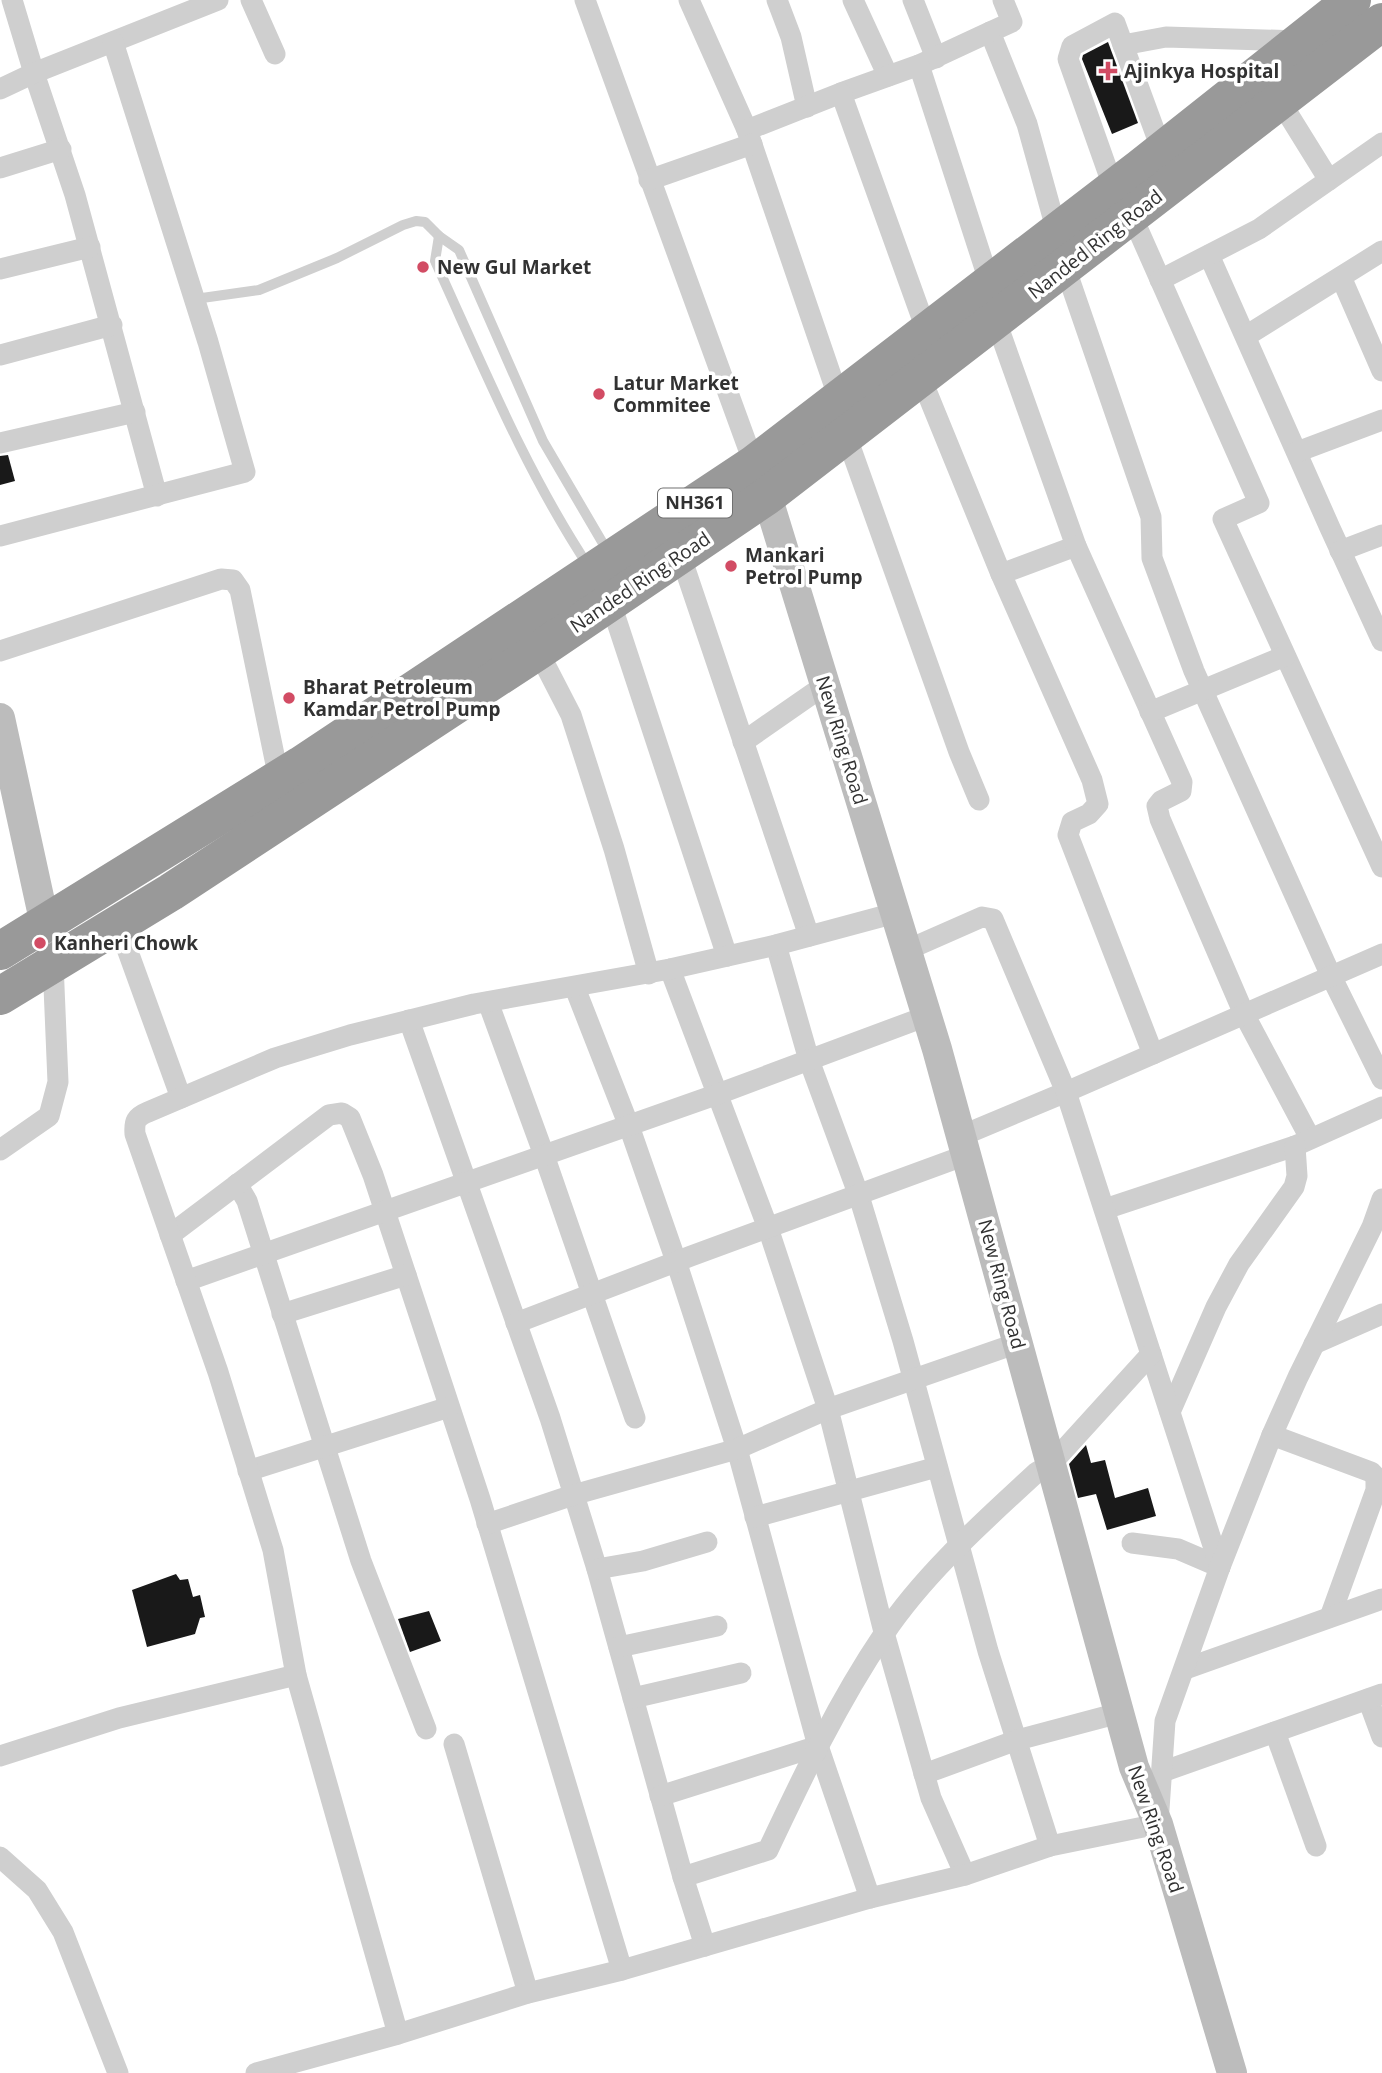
<svg xmlns="http://www.w3.org/2000/svg" width="1382" height="2073" font-family="'Open Sans',sans-serif">
<style>
.building{fill:#191919}
.lines{fill:none;stroke-linecap:round;stroke-linejoin:round}
.lane{stroke:#cfcfcf;stroke-width:10}
.street{stroke:#cfcfcf;stroke-width:21}
.secondary{stroke:#bcbcbc;stroke-width:30}
.highway{stroke:#999;stroke-width:38}
.poi-dot{fill:#d24c64;stroke:#fff;stroke-width:2.5}
.labels{text-anchor:middle;stroke-width:7;stroke-linejoin:round;paint-order:stroke}
.shield{fill:#fff;stroke:#707070;stroke-width:2}
.shield-label{font-size:18px;font-weight:bold;fill:#323232}
.poi-label{font-size:19px;font-weight:bold;fill:#323232;stroke:#fff;text-anchor:start}
.street-label{font-size:19px;fill:#323232;stroke:#fff}
</style>
<rect width="100%" height="100%" fill="#fff"/>
<g class="building">
<path d="M1108,42l30,81 -26,11 -30,-75 1,-4z"/>
<path d="M8,455l7,26 -15,4v-29z"/>
<path d="M1086,1445l5,18 14,-3 10,38 33,-10 8,28 -49,14 -11,-36 -18,4 -9,-34z"/>
<path d="M176,1574l4,6 8,-1 5,18 7,-2 5,22 -5,1 -5,16 -48,13 -15,-57z"/>
<path d="M429,1611l12,30 -31,11 -12,-33z"/>
</g>
<g class="lines">
<g class="lane">
<path d="M439,236l-4,25c48,105 90,209 154,306"/>
<path d="M195,299l64,-9 78,-32 66,-33 13,-4 9,1 14,14 20,14 84,191 65,111"/>
</g>
<g class="street">
<path d="M12,0l22,73 41,122 82,301"/>
<path d="M251,0l24,54"/>
<path d="M585,0l169,464"/>
<path d="M689,0l58,130 92,269"/>
<path d="M777,0l14,37 16,70"/>
<path d="M853,0l35,76"/>
<path d="M913,0l23,58"/>
<path d="M1003,0l9,22 -22,10 37,92 30,108"/>
<path d="M1123,45l43,-8 133,4"/>
<path d="M919,65l71,-33"/>
<path d="M0,89l34,-16 184,-73"/>
<path d="M841,93l78,-28 71,219"/>
<path d="M1280,101l49,79"/>
<path d="M747,130l94,-37 86,239"/>
<path d="M0,168l61,-19"/>
<path d="M649,180l103,-36"/>
<path d="M1114,189l-46,-130 4,-13 43,-23 47,128"/>
<path d="M1132,216l127,287 -36,16 159,348"/>
<path d="M1209,255l121,273 52,113"/>
<path d="M1065,267l86,250 1,41 42,113 137,305 51,103"/>
<path d="M0,269l90,-22"/>
<path d="M1341,277l41,94"/>
<path d="M1160,280l99,-51 123,-86"/>
<path d="M996,321l80,225 -75,28"/>
<path d="M1246,336l136,-85"/>
<path d="M0,355l112,-30"/>
<path d="M921,378l80,196 91,206 6,24 -9,10 -17,8 -4,13 85,219"/>
<path d="M846,435l113,317 20,48"/>
<path d="M0,443l135,-31"/>
<path d="M1297,452l85,-32"/>
<path d="M0,536l245,-64 -37,-130 -95,-300"/>
<path d="M1076,546l106,236 -1,9 -20,10 -4,5 3,13 84,195 66,124"/>
<path d="M1340,551l42,-16"/>
<path d="M680,554l129,382"/>
<path d="M610,601l117,355"/>
<path d="M0,651l221,-72 12,1 7,10 39,189"/>
<path d="M538,651l33,64 43,134 35,125"/>
<path d="M1150,712l135,-56"/>
<path d="M743,742l82,-57"/>
<path d="M118,924l63,174"/>
<path d="M776,945l33,115 50,136 44,145 85,310 62,195"/>
<path d="M907,950l75,-33 11,2 73,173 -105,44"/>
<path d="M670,969l98,259 60,181 58,231 45,158 34,77"/>
<path d="M575,988l54,138 47,135 61,188 81,297 52,152"/>
<path d="M488,1002l56,153 91,263"/>
<path d="M409,1020l141,398 47,151 86,308 22,69"/>
<path d="M0,1150l49,-34 9,-34 -5,-119"/>
<path d="M237,1184l10,17 114,360 65,168"/>
<path d="M1105,1209l190,-63 87,-39"/>
<path d="M170,1235l159,-120 13,-2 8,5 23,57 107,324 142,471"/>
<path d="M186,1281l532,-187 209,-78"/>
<path d="M282,1314l124,-39"/>
<path d="M516,1323l175,-67 275,-101"/>
<path d="M1314,1344l68,-30"/>
<path d="M1170,1412l46,-105 23,-43 55,-77 3,-11 -2,-30"/>
<path d="M1272,1435l99,37 5,5v13l-46,127"/>
<path d="M248,1471l201,-64"/>
<path d="M755,1517l182,-50"/>
<path d="M487,1524l86,-29 164,-46 91,-40 190,-66"/>
<path d="M1132,1543l46,6 42,18"/>
<path d="M1220,1567l-154,-475 316,-138"/>
<path d="M597,1569l46,-8 64,-19"/>
<path d="M619,1647l98,-21"/>
<path d="M1185,1669l197,-70"/>
<path d="M633,1698l108,-25"/>
<path d="M1368,1699l14,38"/>
<path d="M1275,1732l41,114"/>
<path d="M454,1744l74,249"/>
<path d="M0,1756l119,-38 177,-43"/>
<path d="M1162,1772l220,-78"/>
<path d="M924,1774l93,-34 102,-27"/>
<path d="M660,1796l158,-50"/>
<path d="M0,1857l37,33 26,42 55,141"/>
<path d="M683,1877l85,-27c35,-74 70,-148 116,-216 41,-61 99,-112 153,-162l14,-8 100,-110"/>
<path d="M398,2034l-102,-359 -23,-125 -55,-178 -83,-238c-1,-13 1,-17 13,-22l127,-54 75,-23 124,-31 196,-35 106,-24 119,-32"/>
<path d="M256,2073l142,-39 130,-41 94,-23 248,-72 95,-23 85,-29 108,-22 7,-103 55,-154 52,-132 26,-58 74,-150 10,-28"/>
</g>
<g class="secondary">
<path d="M767,496l170,553 197,718 24,57 74,249"/>
<path d="M0,718l49,225"/>
</g>
<g class="highway">
<path d="M0,951l301,-186 453,-301 386,-296 212,-168"/>
<path d="M0,996l171,-104 367,-241 229,-155 615,-474"/>
</g>
</g>
<g class="poi-dot">
<path d="M1104.5 60.5h7v7h7v7h-7v7h-7v-7h-7v-7h7z"/>
<circle cx="423" cy="267" r="7"/>
<circle cx="599" cy="394" r="7"/>
<circle cx="731" cy="566" r="7"/>
<circle cx="289" cy="698" r="7"/>
<circle cx="40" cy="943" r="7"/>
</g>
<g class="labels">
<rect class="shield" x="658" y="488.5" width="74" height="29" rx="5"/>
<g class="shield-label">
<text x="695" y="509">NH361</text>
</g>
<g class="poi-label">
<text x="1124" y="78">Ajinkya Hospital</text>
<text x="437" y="274">New Gul Market</text>
<text x="613" y="390">Latur Market<tspan x="613" dy="22">Commitee</tspan></text>
<text x="745" y="562">Mankari<tspan x="745" dy="22">Petrol Pump</tspan></text>
<text x="303" y="694">Bharat Petroleum<tspan x="303" dy="22">Kamdar Petrol Pump</tspan></text>
<text x="54" y="950">Kanheri Chowk</text>
</g>
<g class="street-label">
<text transform="translate(1095 244) rotate(-38)" y="7">Nanded Ring Road</text>
<text transform="translate(640 582) rotate(-34)" y="7">Nanded Ring Road</text>
<text transform="translate(842 740) rotate(73)" y="7">New Ring Road</text>
<text transform="translate(1002 1284) rotate(75)" y="7">New Ring Road</text>
<text transform="translate(1156 1829) rotate(71)" y="7">New Ring Road</text>
</g>
</g>
</svg>
